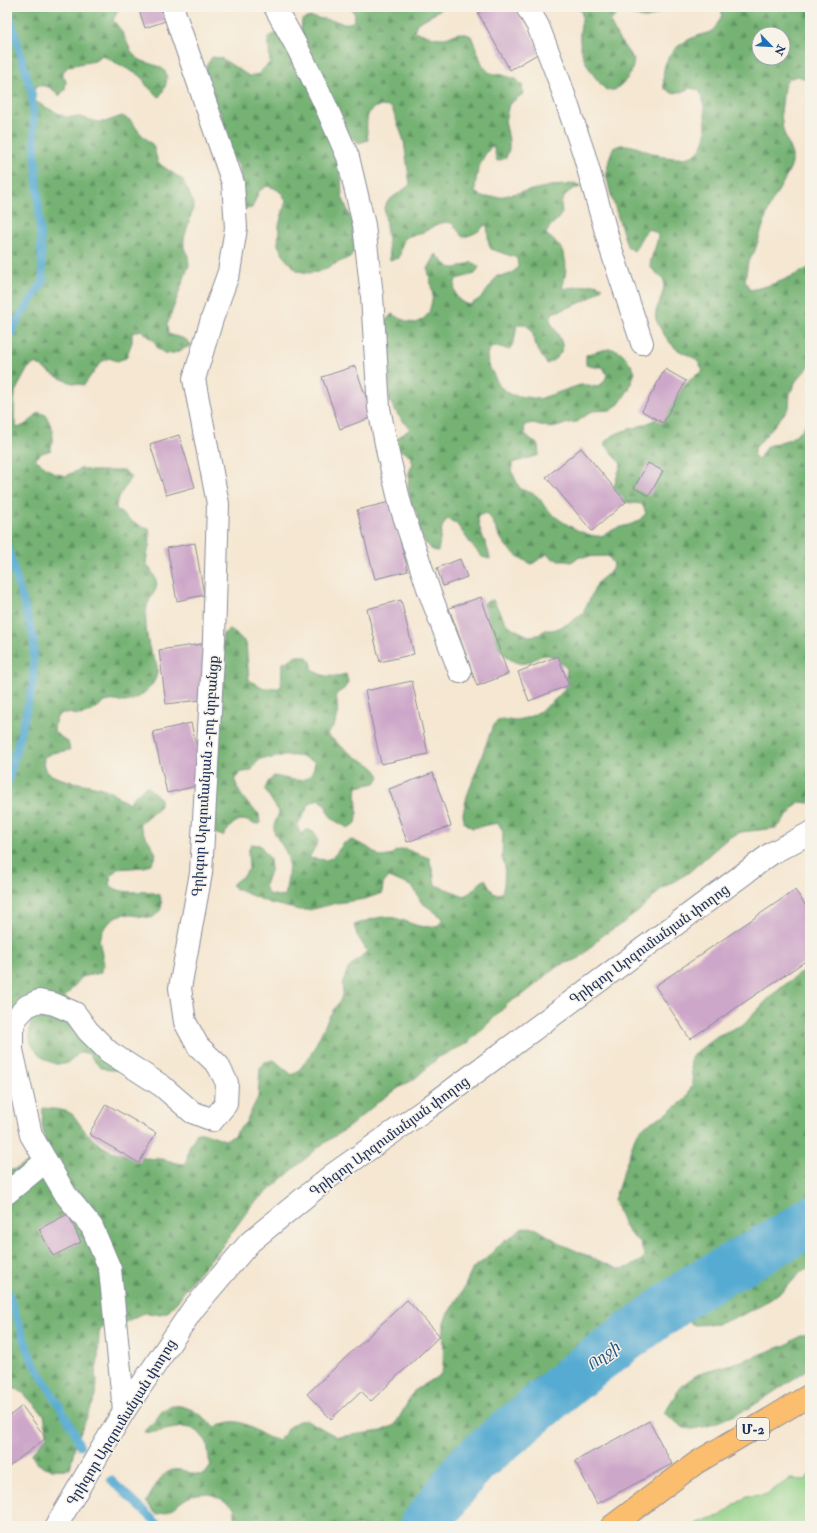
<svg xmlns="http://www.w3.org/2000/svg" width="817" height="1533" font-family="'IM FELL Double Pica','Noto Serif Armenian',serif">
<style>
.grass{fill:#91d086;stroke:#568072}
.forest{fill:url(#forest-firs);stroke:#487068;fill-rule:evenodd}
.lines{fill:none;stroke-linecap:round;stroke-linejoin:round}
.stream{stroke:#56abd2;stroke-width:8}
.river{stroke:#56abd2;stroke-width:48}
.building{fill:#cda7c9}
.minor-casing{stroke:#888b98;stroke-width:24}
.highway-casing{stroke:#888b98;stroke-width:24}
.minor{stroke:#fff;stroke-width:22}
.highway{stroke:#fbbd6e;stroke-width:22}
.labels{text-anchor:middle;stroke-width:3;stroke-linejoin:round;paint-order:stroke}
.shield{fill:#f7f3e8;stroke:#5d6a87;stroke-width:1}
.shield-label{font-size:13px;font-weight:bold;fill:#1b2f5e}
.street-label{font-size:14px;fill:#1b2f5e;stroke:#f7f3e8}
.water-label{font-size:15px;font-style:italic;fill:#2d5481;stroke:#f7f3e8}
</style>
<defs>
<pattern id="forest-firs" width="22" height="20" patternUnits="userSpaceOnUse"><rect width="22" height="20" fill="#74b273"/><path d="M5 1l3.5 6h-7zM16 11l3.5 6h-7z" fill="#5e9162"/></pattern>
</defs>
<rect width="100%" height="100%" fill="#f7f3e8"/>
<filter id="ink" filterUnits="userSpaceOnUse"><feTurbulence type="fractalNoise" baseFrequency=".025" numOctaves="2"/><feDisplacementMap in="SourceGraphic" scale="8" xChannelSelector="R" yChannelSelector="G"/><feConvolveMatrix kernelMatrix="1 2 1 2 8 2 1 2 1" color-interpolation-filters="sRGB"/></filter>
<filter id="wash" filterUnits="userSpaceOnUse"><feTurbulence type="fractalNoise" baseFrequency=".012" numOctaves="4" result="noise"/><feDisplacementMap in="SourceGraphic" scale="16" xChannelSelector="R" yChannelSelector="G"/><feGaussianBlur stdDeviation="0.9" result="paint"/><feColorMatrix in="noise" values="0 0 0 0 0 0 0 0 0 0 0 0 0 0 0 0 0 1.4 0 .05"/><feComposite in="paint" operator="in"/></filter>
<g filter="url(#wash)">
<rect width="100%" height="100%" fill="#f5e7d1"/>
<path class="grass" d="M810,1474v52h-119l14,-6 15,-4 27,-20 18,-1 25,-16 15,1z"/>
<g class="forest">
<path d="M7,7h113l-7,13c4,5 8,10 11,16 3,6 6,14 10,19 6,7 16,8 23,11 16,5 9,22 2,31l-13,-12 -4,-8 -40,-22 -7,6 -26,5 -7,7 4,8 -1,9 -6,6c-7,-9 -12,-11 -23,-10l-4,8 4,8 29,15h14l19,5h7l17,-6 8,4 11,14 12,11 5,18 25,17 11,24 -10,35v9l4,8 1,9 -22,60 1,9 17,5 7,6 -18,8 -8,1 -8,-5 -4,-8 -13,-11 -9,3v9l-6,16 -9,3 -8,-3 -8,4 -17,23c-20,-2 -32,-11 -48,-22l-8,5 -13,24 -1,27 3,9c10,-3 15,-8 21,-16l8,3 7,16 -2,19 -9,3 -7,6 19,14 12,3 16,-8 8,3h35l6,6 -14,23 -1,9 18,14 15,6c3,12 -2,23 -3,35 24,28 0,27 0,50 -1,10 1,23 3,33 2,9 10,16 8,26 -2,14 -19,27 -32,29 -5,0 -11,-2 -16,-1 -8,1 -15,11 -24,13 -14,5 -29,-14 -31,18l14,10 2,8 -18,3 -8,4c0,3 -1,7 0,10 6,16 50,16 63,23 8,4 13,9 21,13 7,-6 11,-13 19,-17l13,12v8l-21,18c4,11 13,19 17,30l-4,9 -8,4 -27,2 -6,7 -2,9c18,13 32,2 50,10 5,12 3,15 -7,23l-28,-4 -9,3 -6,6 -6,7 -4,9 5,26 -4,8 -18,4 -17,20 52,73c-16,1 -20,-5 -29,-17h-9c-4,4 -9,10 -15,11 -13,3 -32,-12 -34,-25 -1,-8 1,-17 1,-25h-24z"/>
<path d="M351,7h92l-9,7 -17,9 -3,8c8,3 17,6 26,7 14,1 14,-10 31,-2l12,30 7,7 9,1 17,5 6,6 1,9 -14,10 -4,17 4,19v9l-3,9 -9,3 -4,-16c-12,11 -18,30 -18,47l7,5h17l51,-11 16,-1 8,-2 8,4 -9,2 -7,5 -5,9 1,10 -5,7 -7,6 -4,8c4,4 11,8 14,13 9,14 6,27 2,42l33,-5 8,3c-12,14 -33,20 -51,26l-2,8c11,20 22,29 -3,43l-10,-15 -5,-18 -7,-7h-8l-3,18 -5,8 -8,-3h-9l-5,7 1,10 12,23 12,8 27,4 41,-14h9l8,2 7,-5 3,-7 -4,-8h-9l-8,-2v-10c28,-9 34,-11 49,17l-6,17 -10,15 -9,6 -18,1 -15,11 -9,1 -8,3 -9,2 -18,-5 -9,2 1,9 13,11 1,10 -27,8v9l8,17c5,2 12,3 17,7 5,4 6,10 11,14 9,10 39,28 52,26 6,-1 11,-6 17,-8 14,-4 19,-3 29,-15l-4,-9 -18,-2 -11,-12 8,-26 -17,-21c11,-14 35,-14 50,-23 15,-9 22,-25 34,-38 4,-5 10,-8 15,-11 -6,-15 -13,-14 -25,-21 -8,-5 -19,-22 -22,-31 -2,-9 4,-15 6,-24 2,-5 2,-10 2,-15l-14,-13c0,-12 8,-21 8,-33l-9,-5 -6,6 -9,16 -7,-5 -17,-55 -4,-17 4,-18 3,-8c3,-1 6,-3 9,-3 12,-1 22,6 33,9 15,5 42,9 48,-10 2,-6 4,-10 3,-15 -1,-14 -1,-28 -7,-39l-9,-2 -9,4 -9,1 -8,-5c-3,-24 4,-38 26,-49 8,-4 17,-5 24,-9l8,-15 -1,-8h89v73l-13,-4 -9,3 -4,8 -3,26 2,17 9,25v9l-8,17 -14,24 -16,48 -6,9 -3,18 5,10c22,-4 40,-12 60,-23v98l-14,16 -6,12 -1,15 -33,39 -3,7 5,6 9,-14 23,-7 12,-9 8,-12v62l-5,10 2,8 3,1v304l-11,-1 -22,26 -36,4 -13,6 -40,35 -27,16 -9,10 -12,11 -17,13 -20,12 -23,23 -22,8 -34,28 -13,7 -43,42 -29,14 -26,23 -13,7 -23,16 -27,23 -30,20 -69,60 -31,43 -31,35 -12,18 -10,10 -7,2 -15,-1 -8,3 -20,11h-15l-3,6 -1,27 -3,15 2,6 -1,15 -21,49 -5,24c-15,1 -35,1 -38,-16l14,-15 1,-7 -3,-16 -21,-22 -6,-4 -10,1v-219l9,-2 22,-13 7,-14 -3,-17 1,-17c9,1 23,1 30,7 3,3 6,9 9,12 5,7 13,15 20,19 16,10 38,12 57,13 9,0 16,5 27,5l3,-17 8,-14h9l19,7 8,-4 13,-14 12,-25 2,-29 5,-6 9,-2 18,15 7,-5 11,-14 20,-41 10,-14 3,-9 -1,-8 6,-15 19,-18 -10,-16 -3,-10c11,-3 23,-9 34,-8 22,2 26,14 51,8l4,-7 -22,-16 -8,-15 -24,-10 -6,7 -1,9 -17,6 -28,4 -28,7h-10l-29,-7 -32,-13 -7,-5 13,-10 5,-6 -1,-17 3,-8 9,1 10,14 1,9 -6,17 3,9 17,3c1,-12 5,-26 3,-38 -2,-13 -15,-22 -14,-31 0,-5 3,-10 5,-15 -4,-9 -10,-15 -14,-24l3,-7 6,-6c18,3 37,13 41,-14 -14,-7 -27,-8 -42,-4 -3,1 -6,-1 -9,0 -6,1 -10,8 -13,13l-9,1 -7,6c2,16 12,25 24,36l1,10c-9,0 -10,-3 -17,-4 -9,-1 -15,10 -20,16l-9,-3 9,-199 8,-5 15,14 3,37 13,8h18c3,-9 0,-16 3,-25l14,-7h9l5,6 2,9c13,6 18,7 33,3l2,8 -4,7 -8,5c2,17 4,28 -9,40 7,7 15,13 23,19 12,9 22,9 30,23l-5,7 -18,4c-2,12 2,24 -1,36l-8,5c-13,-7 -19,-9 -23,-24l-7,-5 -8,4 -13,23 4,8 6,-5 8,4 3,9 -9,16 17,2 7,-3 11,-14 8,-3 15,7 14,10 8,-1 7,-5 9,-2 24,9 5,18 1,9 30,11c8,-4 12,-12 20,-17l9,15 8,-1 2,-8 1,-18 -3,-9 1,-27 -5,-8 -26,5 -8,-6 -1,-9 4,-17 25,-68c10,-15 11,-6 24,-8 5,-1 11,-2 15,-4 10,-4 29,-19 34,-28 2,-5 1,-13 2,-19 -27,-32 -31,2 -52,-7 -18,-8 -26,-34 -33,-51l3,-9 8,-2 13,23 8,6 15,7 9,-1 7,-5h8l17,-7 13,-10 15,-31 13,-11 3,-7 -6,-8 -28,1 -9,5 -17,-3 -7,-5 -15,10c-15,-7 -25,-14 -33,-29 -5,-9 -6,-16 -13,-22l-8,3c0,16 10,28 12,43l-8,-2 -11,-13 -15,-21 -9,-4 -5,8 -4,25 -7,-3 -12,-14 -2,-22 -5,-7 -4,-17 1,-17 4,-8 -3,-9 -17,-8 3,-8 14,-10 -12,-14 -9,-15v-46l-3,-25v-9l6,-6 16,8 8,1 7,-4 6,-6 4,-17 -5,-27 8,-15c15,17 15,17 36,8l7,5 -4,7 -19,5c-4,14 0,22 13,26 14,-6 20,-17 28,-29 10,0 15,-1 21,-9l-1,-9 -26,-9c-5,-9 -1,-15 -5,-25 -7,8 -13,11 -23,13l-11,-14c-17,-3 -19,6 -33,11 -6,2 -10,0 -15,6 -3,4 -3,13 -5,18l-9,2 -6,-53 5,-7 21,-15 -6,-44 -12,-33c-27,-8 -27,12 -24,32l-9,3 -8,-6 -15,14 5,27 1,18 14,36v16l-6,9 -32,15 -10,1 -10,-2 -11,-10 -9,-16 1,-20 7,-24c-4,-9 -9,-13 -19,-15l-8,5 -7,17 -10,2 -2,-42 -15,-22 -1,-16 -3,-16 -14,-23 -2,-9 2,-17 5,-8 9,1 28,18 9,-2 12,-12 -2,-25 8,-4 16,7 8,-2 2,-18 8,-3 26,4 8,3 9,-2 2,-7zM759,34h24v24h-24z"/>
<path d="M573,7h95c-23,14 -20,14 -44,4l-8,4 -6,7 8,16 16,22c-2,16 -7,19 -19,30h-9c-14,-15 -28,-34 -26,-56 0,-11 4,-12 1,-24z"/>
<path d="M810,967v302l-8,2 -17,18 -21,14 -22,12 -24,9 -24,1 -14,-8 3,-7 6,-4 14,-3 27,-10 31,-22 6,-14 3,-16c-7,-7 -11,-7 -20,-4l-51,34 -28,17 -100,70 -16,7 -26,18 -29,38 -29,17 -6,6 -8,13 -21,47 -15,22h-194c8,-6 9,-11 7,-19 -19,-13 -33,-20 -53,-5 -8,7 -14,12 -25,12l-10,-12c7,-10 11,-24 22,-30 17,-10 32,16 43,-7 -4,-8 -2,-14 -4,-22 -1,-3 -4,-5 -6,-8 -13,-17 -39,0 -57,-3 3,-5 7,-7 11,-11 3,-4 6,-10 10,-12 18,-11 38,8 51,18 30,-16 37,9 62,13l6,-5 3,-6 6,-5 6,-3 8,-1 30,17 45,-6 13,-6 19,-34 26,-16 3,-7 1,-46 3,-7 16,-25 10,-22 13,-9 16,-17 7,-3 12,-10 8,-2 8,2 26,16 55,24c10,0 19,-5 27,-12l-5,-14 -12,-11 -4,-7 -10,-25 22,-66 11,-10 21,-11 18,-14 7,-17 -3,-23 4,-5 23,-18 27,-12 28,-29 24,-19z"/>
<path d="M810,1333v35l-62,41 -40,17 -16,3 -8,-1 -20,-15 17,-27 14,-10 8,-4 39,-11 44,-16 14,-9z"/>
</g>
<g class="lines">
<g class="stream">
<path d="M7,344l7,-18 29,-44 -11,-188 -25,-87"/>
<path d="M7,545l27,95 -1,45 -26,101"/>
<path d="M7,1290l24,68 42,71 7,17"/>
<path d="M111,1480l49,46"/>
</g>
<path class="river" d="M424,1526l46,-61 118,-99 108,-79 107,-60 7,-7"/>
</g>
<g id="blocks">
<g class="building">
<path d="M138,7h29l4,12 -26,9z"/>
<path d="M489,7h26l26,45 -31,18 -32,-57z"/>
<path d="M355,366l18,51 -33,12 -18,-52z"/>
<path d="M665,369l21,12 -23,42 -21,-12z"/>
<path d="M179,435l16,52 -29,8 -16,-51z"/>
<path d="M581,448l45,54 -34,29 -46,-54z"/>
<path d="M648,463l15,8 -14,25 -15,-8z"/>
<path d="M390,502l18,69 -33,8 -18,-69z"/>
<path d="M195,543l9,52 -27,6 -10,-53z"/>
<path d="M460,559l7,18 -24,9 -6,-18z"/>
<path d="M481,597l27,77 -31,12 -28,-78z"/>
<path d="M401,600l13,54 -34,8 -13,-53z"/>
<path d="M202,644l7,55 -43,5 -7,-54z"/>
<path d="M558,656l11,29 -40,16 -11,-29z"/>
<path d="M412,681l16,73 -47,10 -16,-73z"/>
<path d="M191,723l14,61 -38,9 -14,-61z"/>
<path d="M433,773l18,53 -44,16 -18,-53z"/>
<path d="M795,890l15,22v46l-120,81 -35,-53z"/>
<path d="M106,1104l50,29 -17,30 -50,-29z"/>
<path d="M68,1214l13,28 -28,14 -14,-27z"/>
<path d="M407,1300l33,36 -69,65 -10,-10 -30,28 -24,-25z"/>
<path d="M22,1406l24,32 -39,30v-50z"/>
<path d="M649,1421l23,43 -75,40 -22,-43z"/>
</g>
</g>
</g>
<g filter="url(#ink)">
<use href="#blocks" fill-opacity="0" stroke="#888b98" stroke-width="1"/>
<g class="lines">
<g class="minor-casing">
<g id="minor">
<path d="M275,7l23,42 26,53 24,55 16,68 8,71 7,112 9,46 13,53 28,84 31,81"/>
<path d="M527,7l11,19 21,54 25,74 26,92 32,97"/>
<path d="M7,1193l39,-32"/>
<path d="M124,1411l-14,-142 -18,-42 -26,-32 -35,-60 -19,-85v-20l4,-12 11,-12 12,-5 15,3 21,9 13,18 21,21 53,34 30,26 21,8 13,-16 1,-21 -9,-18 -20,-19 -13,-24 -5,-34 21,-115 13,-234 4,-135 -24,-125 18,-60 17,-47 7,-44 -3,-45 -59,-171v-5"/>
<path d="M56,1526l68,-115 69,-102 57,-67 82,-67 97,-68 343,-254 38,-20"/>
</g>
</g>
<g class="highway-casing">
<path id="highway" d="M612,1526l84,-63 114,-68"/>
</g>
<use href="#minor" class="minor"/>
<use href="#highway" class="highway"/>
</g>
</g>
<g class="labels">
<rect class="shield" x="737" y="1418" width="32" height="22" rx="3"/>
<g class="shield-label">
<text x="753" y="1434">Մ-2</text>
</g>
<g class="street-label">
<text transform="translate(205 776) rotate(-86)" y="5">Գրիգոր Արզումանյան 2-րդ նրբանցք</text>
<text transform="translate(649 944) rotate(-36)" y="5">Գրիգոր Արզումանյան փողոց</text>
<text transform="translate(389 1136) rotate(-36)" y="5">Գրիգոր Արզումանյան փողոց</text>
<text transform="translate(121 1422) rotate(-58)" y="5">Գրիգոր Արզումանյան փողոց</text>
</g>
<g class="water-label">
<text transform="translate(603 1356) rotate(-37)" y="5">Ողջի</text>
</g>
</g>
<rect width="817" height="1533" fill="none" stroke="#f7f3e8" stroke-width="24"/>
<g transform="translate(771 46) rotate(115)"><circle r="19" fill="#f7f3e8" stroke="#9fa5b1"/>
<path d="M0-3L7 15L0 10L-7 15Z" fill="#1f6fb2"/>
<text y="-6" font-size="11" font-weight="bold" text-anchor="middle" fill="#1b2f5e">N</text>
</g>
</svg>
